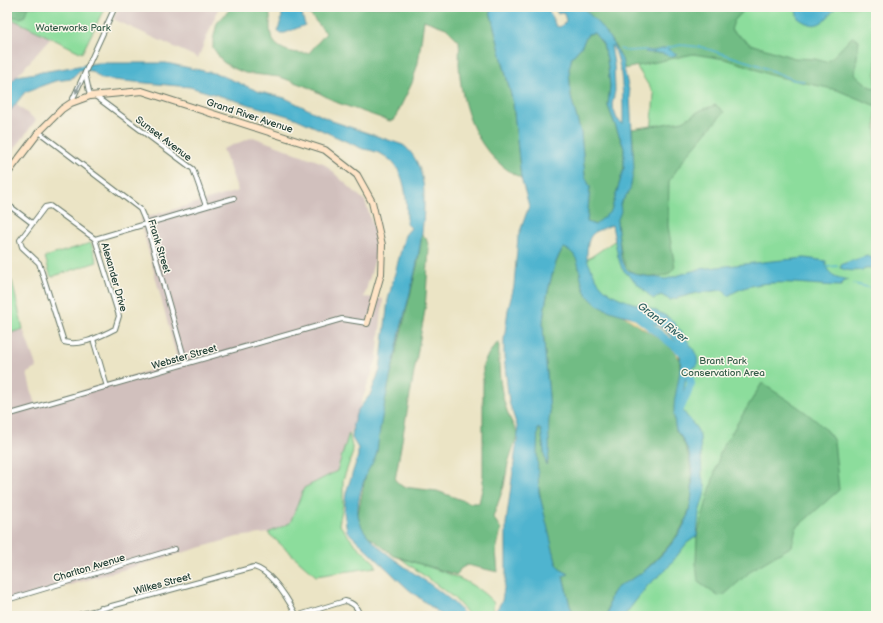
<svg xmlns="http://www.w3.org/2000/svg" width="883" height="623" font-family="'Balsamiq Sans',sans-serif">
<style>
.industrial{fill:#d1c0bd}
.green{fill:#8cdd9c;stroke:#568d68}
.forest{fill:#71bc84;stroke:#487c5c}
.sand{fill:#eeda9e;stroke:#868c69}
.water{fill:#50b4cf;stroke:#387882;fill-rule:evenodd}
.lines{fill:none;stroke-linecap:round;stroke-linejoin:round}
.stream{stroke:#50b4cf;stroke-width:1.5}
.river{stroke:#50b4cf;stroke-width:8}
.street-casing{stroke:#667767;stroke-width:6}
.secondary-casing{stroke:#667767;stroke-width:8}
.street{stroke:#fff;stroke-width:4}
.secondary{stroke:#ffe4c6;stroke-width:6}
.oneway{fill:#8f9e9a}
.labels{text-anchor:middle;stroke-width:3;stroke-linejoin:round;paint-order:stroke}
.park-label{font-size:10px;fill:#355d49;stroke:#fbf7ec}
.street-label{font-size:10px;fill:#1f3d34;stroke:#fbf7ec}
.water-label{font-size:11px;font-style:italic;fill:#2e6162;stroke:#fbf7ec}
</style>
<rect width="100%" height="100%" fill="#fbf7ec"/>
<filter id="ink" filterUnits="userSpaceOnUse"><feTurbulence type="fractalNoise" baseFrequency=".025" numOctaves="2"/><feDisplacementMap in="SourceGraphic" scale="8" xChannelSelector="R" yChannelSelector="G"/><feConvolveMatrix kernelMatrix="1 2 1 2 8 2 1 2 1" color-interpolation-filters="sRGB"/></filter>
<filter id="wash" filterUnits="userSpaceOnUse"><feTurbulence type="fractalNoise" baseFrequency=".012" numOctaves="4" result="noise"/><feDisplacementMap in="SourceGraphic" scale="16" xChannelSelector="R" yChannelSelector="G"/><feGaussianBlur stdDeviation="0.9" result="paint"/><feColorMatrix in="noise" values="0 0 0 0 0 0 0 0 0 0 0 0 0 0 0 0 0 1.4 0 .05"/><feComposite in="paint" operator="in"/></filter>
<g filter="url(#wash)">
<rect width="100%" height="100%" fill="#ebe4c5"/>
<g class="industrial">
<path d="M118,7h101l-21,51 -85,-39z"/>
<path d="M7,11l4,7 40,20 -44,49z"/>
<path d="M14,103l22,17 -29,39v-45z"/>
<path d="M253,137l70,26 42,38 10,31 2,20 -13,45 19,2 -6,59 -40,113 -32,17 -15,35 -22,10 -31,4 -230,66v-269l16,-5 14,39 -10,5 8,32 143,-43 -38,-143 98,-28 -15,-42z"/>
</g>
<g class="green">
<path d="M15,7h90l-23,46 -72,-35z"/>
<path d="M599,7h277v609h-315l8,-344 76,-52 9,-126z"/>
<path d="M91,243l6,19 -46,15 -6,-20z"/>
<path d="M7,277l5,4 11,48 -16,5z"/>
<path d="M349,433l4,19 -10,28v25l-4,19 14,18 22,21 1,4 -60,9 -48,-43 22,-10 14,-35 33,-17z"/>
<path d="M399,557c33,12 71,19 95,46l-3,13h-21l-16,-18z"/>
</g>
<g class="forest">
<path d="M7,7h22l-5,10 -5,1 -12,-3z"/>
<path d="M232,7h35c6,9 1,18 4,28 4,16 24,19 38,18l17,-20 -20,-23v-3h183l24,96 8,75c-44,-22 -60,-69 -62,-115 0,-8 1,-14 0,-22l-13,-13 -22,-8 -6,43 -6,20 -18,37 -4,1 -52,-18 -30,-16 -28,-10 -35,-4 -12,-5 -10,-6 -10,-14v-8l4,-17z"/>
<path d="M583,7h164l-13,14 -3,9 19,14 44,14 21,1 11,3 4,-2 22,-23 7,3 -4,34 15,13 6,1v18l-39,-16 -67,-15 -25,-10 -20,-6 -32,-5 -69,15c-6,-29 -25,-40 -41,-62z"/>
<path d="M594,33l9,11 4,15 3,27 -2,20 16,42v20l-13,44 -15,13 -9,-3 3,-35 -5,-11 -4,-43 -10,-36 -2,-28 3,-12 9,-10 7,-13z"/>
<path d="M716,105l8,7 -37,43 -18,26 -1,45 7,41 -7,8c-30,4 -45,1 -48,-31 -1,-7 -3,-15 -3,-22 1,-7 4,-11 3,-18 17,-18 14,-53 12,-75l51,-8 18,-11z"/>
<path d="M422,234l4,4 3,10 -4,62 -30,170 8,7 34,4 33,12h9l4,-18v-120l6,-12 10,-12c-1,32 1,65 19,92l-10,30 -4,23 -11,31 8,12 -5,22 2,21 -31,-7 -7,4 -3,6 -63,-19 -28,-22 -6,-9 -2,-11 8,-41 11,-21 1,-15 10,-50 30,-125z"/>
<path d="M564,248l6,2 7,8 7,32 19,18 34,10 42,30 1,19 -4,64c11,12 13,26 15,42 5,37 -9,61 -35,86 -6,6 -11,12 -18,17 -8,6 -22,9 -27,19 -2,6 -3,15 -4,21h-32l-5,-10 -7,-31 5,-1 -8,-5 -4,-6c-11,-44 -25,-89 -18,-135l3,1 5,35 2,-1c0,-16 -3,-33 2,-49 -1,-30 -6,-60 -7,-89 0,-15 11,-68 21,-77z"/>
<path d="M762,383c21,15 60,36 72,58l5,49 -43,38 -4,18 -39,23 -29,26 -6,1 -20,-14 -2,-19 1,-27 24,-86z"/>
</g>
<path class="sand" d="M622,314l31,8 9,5 13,13 4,8v10c-13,-21 -39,-28 -57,-44z"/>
<g class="water">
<path d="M281,7h19l5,18 -20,8h-6l-1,-2 4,-15z"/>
<path d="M489,7h58l9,19 4,1 6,-6 -2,-8h-7l-2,-6h28l23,25 16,27 8,36 4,73 -4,22 -10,14 1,7 -4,11 4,37 6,11 12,5 27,4 33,-10 73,-8 33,-3 21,3c-1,14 12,17 23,19l-7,2 -1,4h-3c-34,-1 -80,-11 -110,10l-5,-6 -26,3 -27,7 -9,-5 -8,4 -31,-30 -4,-12 -6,-32c-18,7 -24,7 -25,28 -1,6 2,11 5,17 14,36 49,29 77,48 6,4 27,33 28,39 1,3 0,7 0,9l-10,4 -5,33 1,8 14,18 3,7 2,41 4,12 -7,24 -2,23 -10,7 -21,27 -18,15 -24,31h-17c1,-6 2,-15 4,-21 5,-11 20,-14 29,-21 14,-10 28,-25 38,-39 16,-22 17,-56 11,-82 -2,-5 -5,-12 -8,-16 -1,-3 -4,-4 -5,-7 -2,-6 -2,-15 -2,-21 0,-20 14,-50 1,-68 -17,-25 -47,-21 -72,-33 -7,-3 -17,-12 -19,-19 -6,-14 -2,-35 -20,-41 -10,8 -21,62 -21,77 1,29 6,59 7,89 -4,15 3,39 -4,51l-5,-35 -3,-2 -1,24 2,40 17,70 4,7 9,5 -6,2 7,30 5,10h-81l1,-4 7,-11 4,-25v-52l12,-91 -1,-7 -8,-24 -5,-46v-16l4,-30 6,-24 4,-49 11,-31 -8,-28 -8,-75zM594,33l9,11 4,15 3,27 -2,20 16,42v20l-13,43 -16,14 -8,-3 3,-35 -5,-11 -4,-43 -10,-36 -2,-28 3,-12 9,-10 7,-13zM611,45c13,14 12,60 12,79l-6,-5 -5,-14 3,-14 -1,-27z"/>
<path d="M795,7h41c-12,15 -19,25 -38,11z"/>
<path d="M666,48l11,6 -4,3c-5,0 -9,-4 -14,-4 -6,-1 -9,1 -14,-1l1,-2 7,1z"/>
<path d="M97,63h69l52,11 42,18 25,6 47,23 71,24c15,11 21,32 21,51 1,46 -13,92 -24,136 -7,35 -16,69 -21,104 -1,5 -1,10 -2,15 -1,8 -7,15 -10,22 -5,11 -10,29 -9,41 2,37 86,69 107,102h-22l-35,-27 -61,-58 -3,-19 2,-19 12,-37v-8l-6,-10 1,-14 4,-13 13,-16 10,-25 8,-70 17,-65 6,-7 -4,-4c0,-35 -2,-70 -44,-75l-68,-31 -105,-31 -88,-8 -10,-8 -12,-1 -9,9 -16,2 -30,11 -18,23v-28l10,-11z"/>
<path d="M867,256l9,4v5c-12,6 -24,8 -36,3l2,-4z"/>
</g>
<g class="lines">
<g class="stream">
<path d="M666,48l15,-3 20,2 57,18 36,15 10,1"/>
<path d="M620,49l6,2 20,-1"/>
<path d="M826,267l12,-1"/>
<path d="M854,284l22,5"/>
</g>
<path class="river" d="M633,313l52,41 6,30 -13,30"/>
</g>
</g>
<g filter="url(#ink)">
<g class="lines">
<g class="street-casing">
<g id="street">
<path d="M85,73l5,23"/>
<path d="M95,96l98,73 13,37"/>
<path d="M71,103l44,-96"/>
<path d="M39,132l101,77 6,14 40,141"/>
<path d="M7,204l25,19"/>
<path d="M50,206l45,33 24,77 -4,13c-15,7 -34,18 -51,13l-25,-79 -17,-16 -2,-7 25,-33z"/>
<path d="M95,239l139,-41"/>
<path d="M93,339l14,48"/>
<path d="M7,415l335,-96 25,4"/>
<path d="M7,600l168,-51"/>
<path d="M75,616l179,-49c18,5 35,34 43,49"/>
<path d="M101,616v-8"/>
<path d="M296,616l49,-15c9,2 12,6 15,15"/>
</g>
</g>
<g class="secondary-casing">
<path id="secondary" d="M7,174l32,-42 23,-23 9,-6 19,-7 52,-5 183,59 32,25 15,27 10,43 -1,29 -14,49"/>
</g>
<use href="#street" class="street"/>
<use href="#secondary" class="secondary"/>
</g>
<defs><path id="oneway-solid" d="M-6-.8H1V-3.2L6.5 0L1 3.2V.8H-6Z"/></defs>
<use class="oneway" href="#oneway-solid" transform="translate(78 88) rotate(114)"/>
</g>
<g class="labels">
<g class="park-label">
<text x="73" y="31">Waterworks Park</text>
<text x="723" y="364">Brant Park<tspan x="723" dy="12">Conservation Area</tspan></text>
</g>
<g class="street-label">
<text transform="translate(250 115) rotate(18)" y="4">Grand River Avenue</text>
<text transform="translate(164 138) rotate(37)" y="4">Sunset Avenue</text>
<text transform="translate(160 246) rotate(73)" y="4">Frank Street</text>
<text transform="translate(115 277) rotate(74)" y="4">Alexander Drive</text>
<text transform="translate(184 356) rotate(-16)" y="4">Webster Street</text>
<text transform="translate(89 567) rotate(-17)" y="4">Charlton Avenue</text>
<text transform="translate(162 583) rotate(-15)" y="4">Wilkes Street</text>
</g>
<g class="water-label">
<text transform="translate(663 322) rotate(37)" y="4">Grand River</text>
</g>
</g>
<rect width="883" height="623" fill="none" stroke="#fbf7ec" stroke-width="24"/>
</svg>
